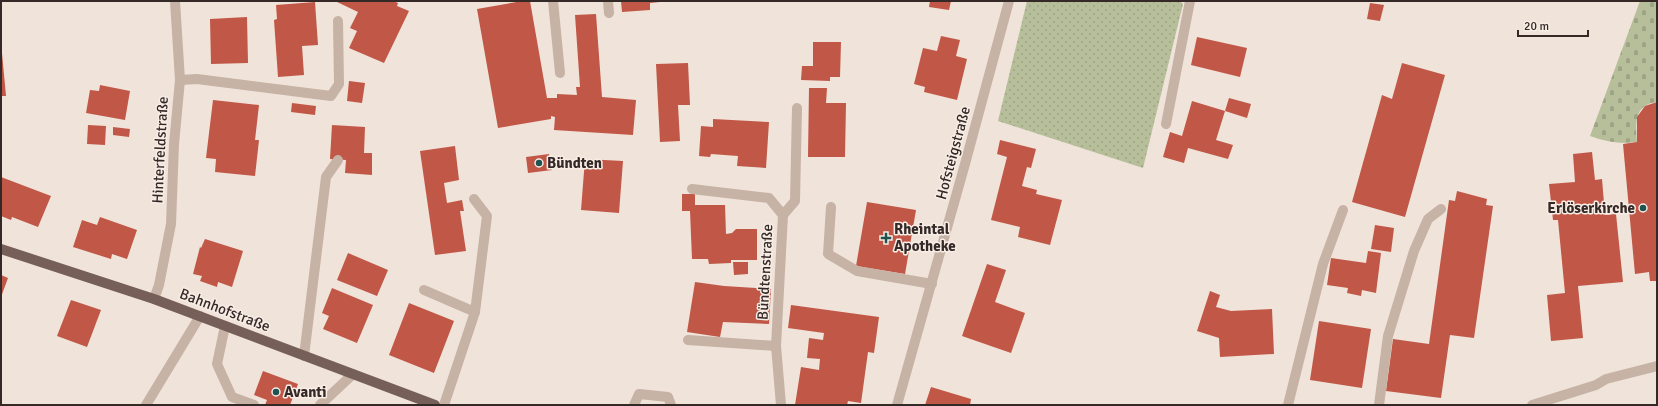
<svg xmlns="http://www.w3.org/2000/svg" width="1658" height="406" font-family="Signika,sans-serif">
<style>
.grass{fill:url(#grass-dots)}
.cemetery{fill:url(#cemetery-stones)}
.building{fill:#c15747}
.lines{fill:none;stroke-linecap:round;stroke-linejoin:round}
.minor{stroke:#c7b2a6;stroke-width:10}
.major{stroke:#755f58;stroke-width:10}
.poi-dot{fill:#1e5351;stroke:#f8ede5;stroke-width:1.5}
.labels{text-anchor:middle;stroke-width:3;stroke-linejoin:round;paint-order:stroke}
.street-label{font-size:15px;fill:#342927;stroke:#f8ede5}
.poi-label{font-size:15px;font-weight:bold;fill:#342927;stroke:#f8ede5;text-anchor:start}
</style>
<defs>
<pattern id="grass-dots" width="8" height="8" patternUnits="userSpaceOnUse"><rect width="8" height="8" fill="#b6be9a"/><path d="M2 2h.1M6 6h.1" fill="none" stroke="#9da385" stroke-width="1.8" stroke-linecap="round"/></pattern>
<pattern id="cemetery-stones" width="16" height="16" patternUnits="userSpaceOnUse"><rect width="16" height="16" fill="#b6be9a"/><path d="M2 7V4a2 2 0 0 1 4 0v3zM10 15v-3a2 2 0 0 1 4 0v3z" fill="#9da385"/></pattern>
</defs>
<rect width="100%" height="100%" fill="#f0e3d9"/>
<path class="grass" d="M1027,1h153l3,3 -40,164 -145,-47z"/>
<path class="cemetery" d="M1640,1h17v101c-24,3 -21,22 -20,40 -19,2 -30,0 -47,-6z"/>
<g class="building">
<path d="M335,1h58l5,2 -1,3 12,5 -25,52 -35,-15 8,-17 -7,-3 8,-16z"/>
<path d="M522,1h8l17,97h10v-4l20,1 -1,-8h4l-5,-72 21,-1 6,83 34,3 -3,35 -79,-5 1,-13 -4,-1v3l-53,9 -21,-119z"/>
<path d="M621,1h39v1l-10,1v7l-28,2z"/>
<path d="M930,1h21l-2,9 -20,-3z"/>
<path d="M315,2l3,43 -16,1 2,29 -26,2 -4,-57 3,-1 -1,-14z"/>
<path d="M1370,3l14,2 -4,16 -13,-2z"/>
<path d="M247,17l1,46 -37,1 -1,-45z"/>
<path d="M941,36l19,4 -4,16 11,3 -10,41 -33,-8 1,-5 -11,-3 9,-36 14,3z"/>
<path d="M1197,37l50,11 -7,29 -49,-12z"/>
<path d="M813,42h28l-1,35h-10v4l-29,-1 1,-14h11z"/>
<path d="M1,53h1l4,43h-5z"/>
<path d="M688,63l2,42h-12l2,36 -20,1 -4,-78z"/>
<path d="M1402,63l43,12 -40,142 -53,-15 30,-107 10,4z"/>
<path d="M349,81l16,2 -3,20 -15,-2z"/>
<path d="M100,85l30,6 -5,29 -39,-7 4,-23 9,1z"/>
<path d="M809,88h18l-1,15h20l-1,54h-37z"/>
<path d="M1229,98l22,6 -4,14 -22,-7 -9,29 17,5 -5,14 -40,-11 -4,15 -21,-6 7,-25 12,4 10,-35 33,10z"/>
<path d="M213,100l46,5 -4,35h4l-4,36 -40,-4 1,-13 -10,-1z"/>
<path d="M1657,102v179h-7l-1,-9 -14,2 -12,-130 14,-2v-25l8,-11z"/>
<path d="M292,103l24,3 -1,9 -24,-3z"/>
<path d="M713,119l56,3 -3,46 -29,-2 1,-10 -27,-2 -1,3 -11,-1 2,-30 12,1z"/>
<path d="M88,125l18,1 -1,19 -18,-1z"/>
<path d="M332,125l33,2 -1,26h8v22l-27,-2 1,-13 -16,-1z"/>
<path d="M113,127l17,2 -1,8 -16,-2z"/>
<path d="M1000,140l36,9 -5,19 -4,-1 -5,19 15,4 -1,4 26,6 -12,45 -32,-8 2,-10 -29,-7 16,-63 -10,-3z"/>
<path d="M455,146l4,34 -15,3 3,20 15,-3 2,11h-4l6,40 -31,4 -15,-104z"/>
<path d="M1592,152l3,28 7,-1 3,36 11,-1 7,68 -45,4 5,52 -32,3 -4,-46 18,-2 -7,-73h-5l-4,-36 26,-2 -2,-28z"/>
<path d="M549,154l3,16 -24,3 -2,-16z"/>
<path d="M585,159l38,2 -4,52 -38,-3z"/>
<path d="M1,177l50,19 -13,31 -26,-10 -1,3 -10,-4z"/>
<path d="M1457,191l30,8 -1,6 7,1 -19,132 -24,-3 -9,63 -55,-7 7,-52 36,5 20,-144 6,1z"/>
<path d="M682,194h13v11h30l1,29 6,-1 4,-4h21v31h-26v3l-22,1 -1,-5h-16l-2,-48h-8z"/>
<path d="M867,202l49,8 -11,64 -49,-8z"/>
<path d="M100,217l37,13 -10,29 -15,-5 -1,5 -38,-12 9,-27 15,5z"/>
<path d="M1375,225l19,3 -3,24 -20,-3z"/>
<path d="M205,239l38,12 -11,36 -14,-5 -1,5 -17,-6 2,-5 -9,-2 7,-27 1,1z"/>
<path d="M1368,251l13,2 -5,40 -14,-3 -1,6 -14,-3 1,-5 -21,-3 4,-27 35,5z"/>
<path d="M348,253l40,17 -11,26 -40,-16z"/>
<path d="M733,262h15v12l-14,1z"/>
<path d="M987,264l19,6 -11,32 30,11 -14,40 -49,-17z"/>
<path d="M1,275l7,3 -7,19z"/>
<path d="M695,282l29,4 47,3 -2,35 -46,-2 -3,15 -33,-5z"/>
<path d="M332,288l41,17 -16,38 -34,-14 6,-13 -7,-3z"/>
<path d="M1210,291l10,4 -4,12 15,4 41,-2 2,45 -54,3 -1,-19 -22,-7z"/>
<path d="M71,300l30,10 -14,37 -30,-11z"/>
<path d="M409,303l45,18 -20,52 -45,-18z"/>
<path d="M791,305l88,12 -5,36 -6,-1 -7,51 -13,-2 -1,4h-52l6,-38 18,3 1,-11 -13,-1 2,-20 14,2 1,-7 -36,-5z"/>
<path d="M1319,321l52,8 -9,59 -52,-8z"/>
<path d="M263,371l35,13 -8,21h-25l2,-5 -13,-5z"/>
<path d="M931,387l40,12 -1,6h-45z"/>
</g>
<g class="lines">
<g class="minor">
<path d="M553,1l7,72"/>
<path d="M608,1l1,12"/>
<path d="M180,80l17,-1 134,17 8,-12 -1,-63"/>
<path d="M1166,124l24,-123"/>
<path d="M692,189l77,9 14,17 -7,131 5,59"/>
<path d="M831,207l-3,47 29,17 75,13"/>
<path d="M783,215l12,-14 2,-93"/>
<path d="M424,290l51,22"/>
<path d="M154,299l5,-14 12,-61 3,-80 6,-64 -5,-79"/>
<path d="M225,326l-8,38 15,33 22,8"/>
<path d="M688,340l88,6"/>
<path d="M304,356l22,-179 12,-17"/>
<path d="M146,405l54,-89"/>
<path d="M320,405l33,-31"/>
<path d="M444,405l31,-93 12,-96 -13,-17"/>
<path d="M634,405l5,-11 29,3 3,8"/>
<path d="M897,405l68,-241 44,-163"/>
<path d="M1288,405l35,-141 20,-54"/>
<path d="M1379,405l9,-69 26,-85 14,-32 13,-10"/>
<path d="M1532,405l64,-20 10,-6 51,-13"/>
</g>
<path class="major" d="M1,249l153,50 281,106"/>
</g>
<g class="poi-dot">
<circle cx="539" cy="163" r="4"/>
<circle cx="1643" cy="208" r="4"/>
<path d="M884 232h4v4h4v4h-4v4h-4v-4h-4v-4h4z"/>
<circle cx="276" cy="392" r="4"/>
</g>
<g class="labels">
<g class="street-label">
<text transform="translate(160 150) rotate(-87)" y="5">Hinterfeldstraße</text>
<text transform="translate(953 153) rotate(-75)" y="5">Hofsteigstraße</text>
<text transform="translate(765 272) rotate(-87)" y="5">Bündtenstraße</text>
<text transform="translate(225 310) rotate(21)" y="5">Bahnhofstraße</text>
</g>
<g class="poi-label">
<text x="547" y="168">Bündten</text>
<text x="1635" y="213" text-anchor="end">Erlöserkirche</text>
<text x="894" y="234">Rheintal<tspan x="894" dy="17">Apotheke</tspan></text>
<text x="284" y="397">Avanti</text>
</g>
</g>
<rect width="1658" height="406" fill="none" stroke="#342927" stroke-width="4"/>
<path d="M1518 30v6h70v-6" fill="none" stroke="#342927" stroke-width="2"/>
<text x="1524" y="30" font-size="12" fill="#342927" stroke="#f8ede5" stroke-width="3" paint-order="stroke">20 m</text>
</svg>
